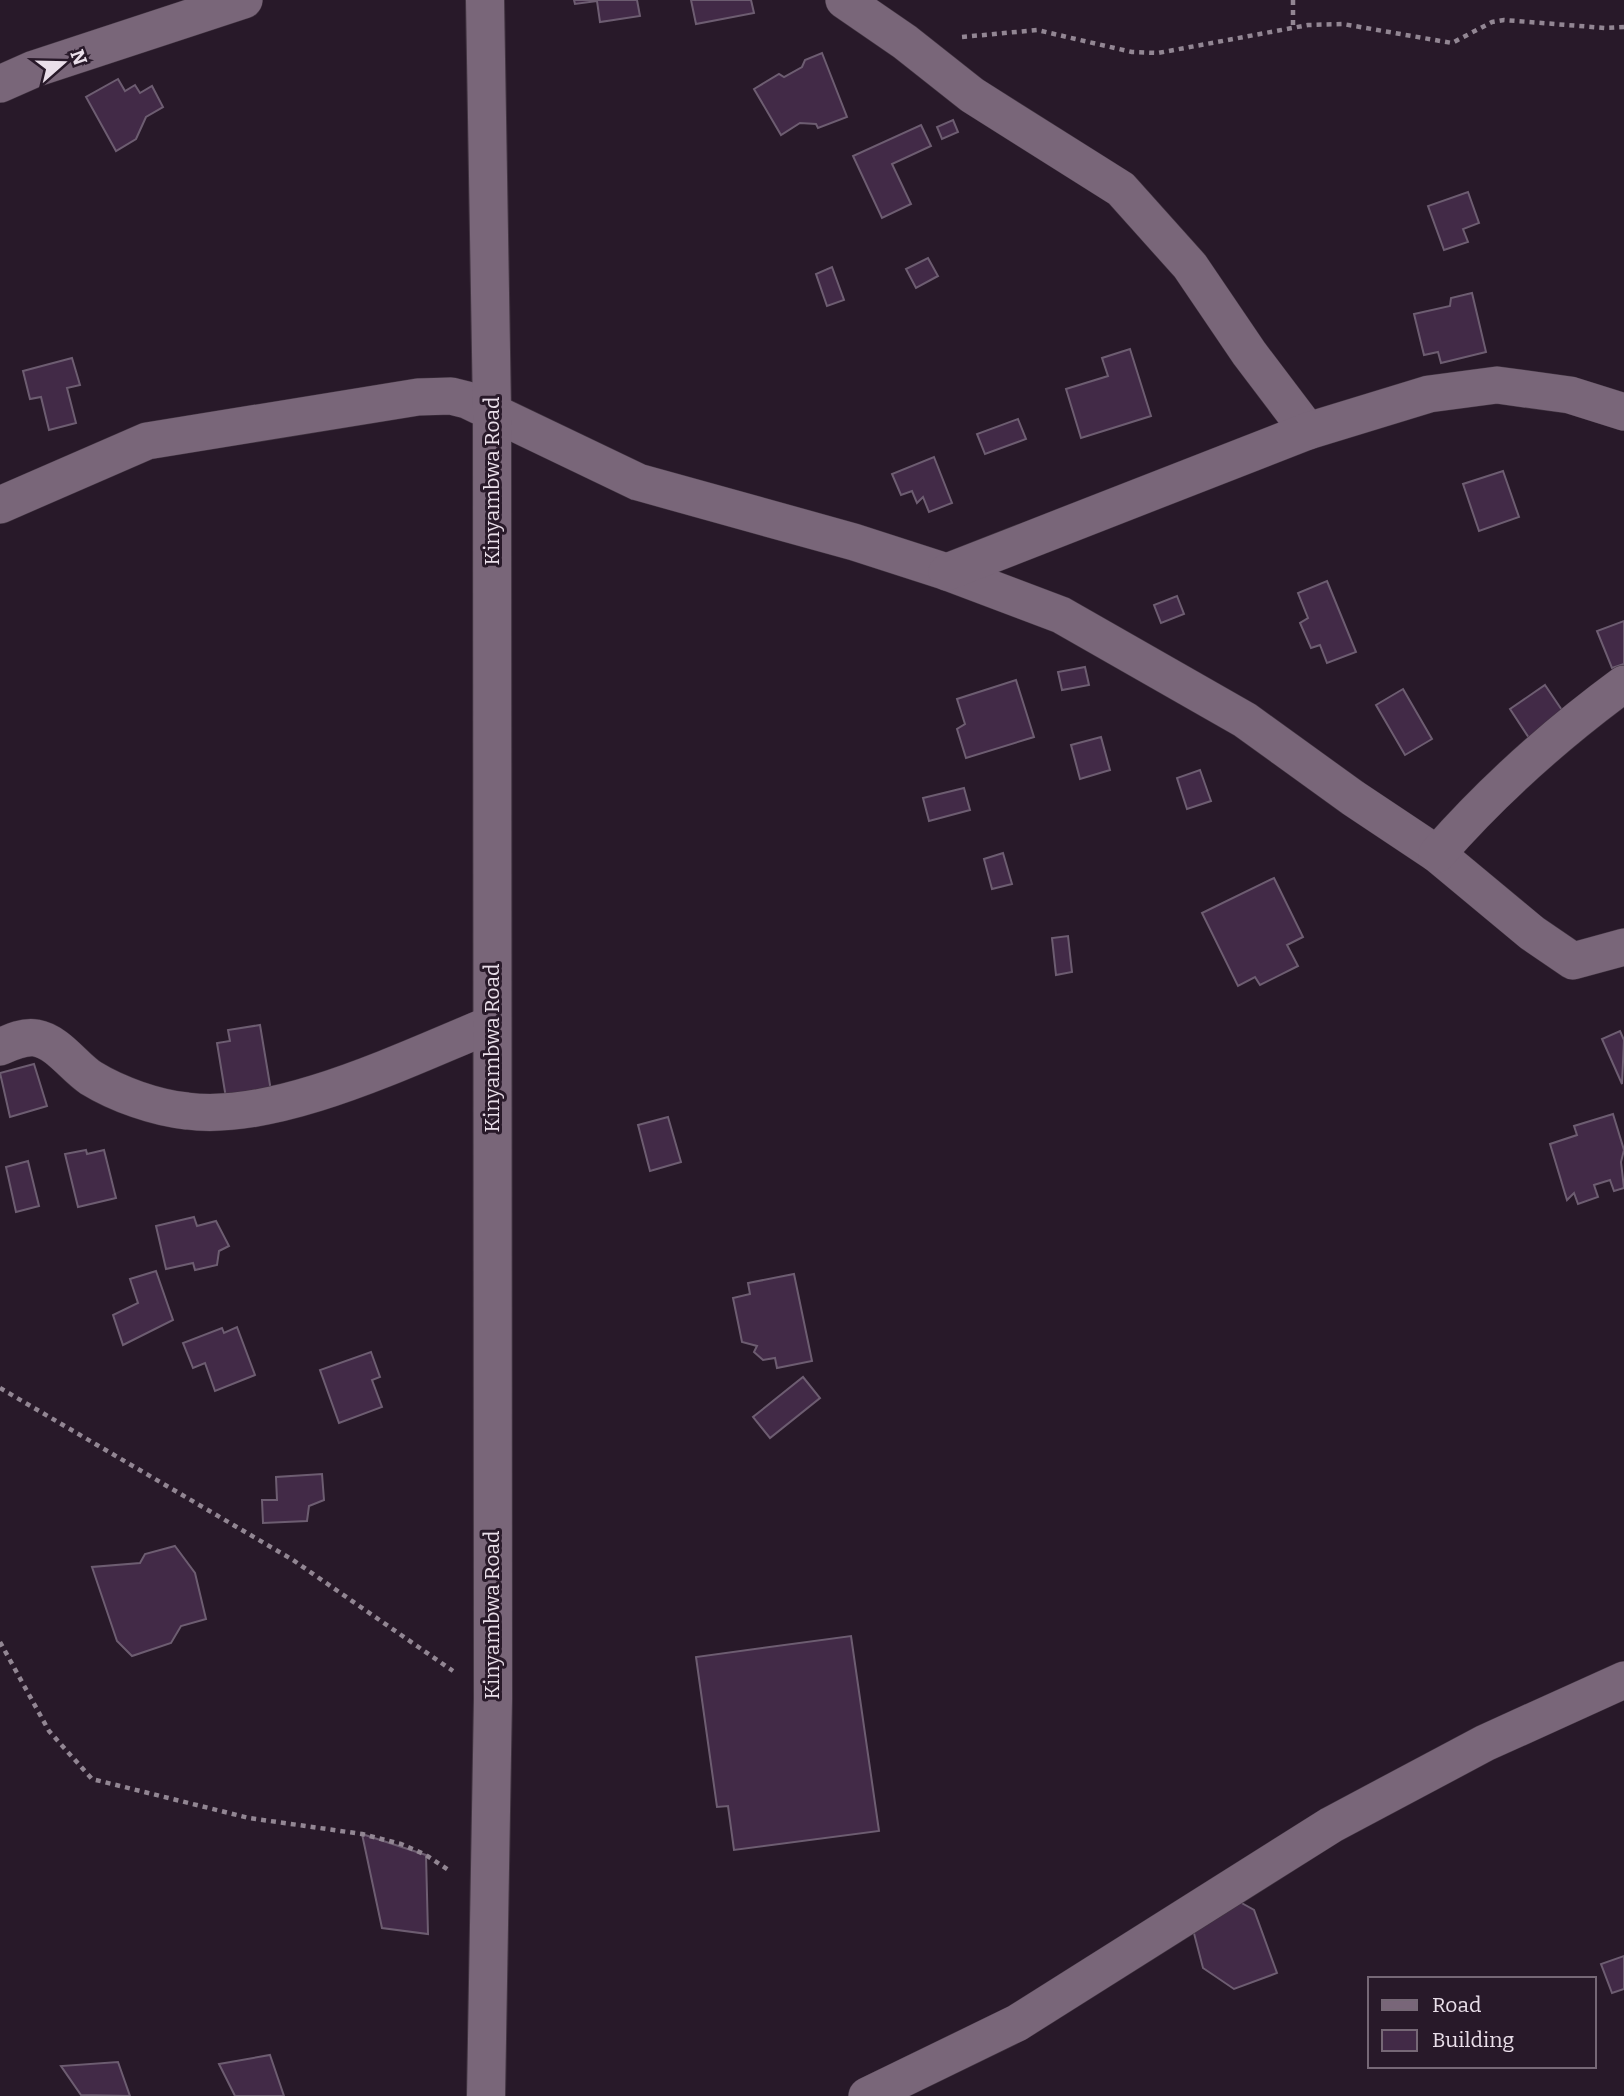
<svg xmlns="http://www.w3.org/2000/svg" width="1624" height="2096" font-family="Bitter,serif">
<style>
.building{fill:#422a47;stroke:#6d5d71;stroke-width:2}
.lines{fill:none;stroke-linecap:round;stroke-linejoin:round}
.minor-casing{stroke:#413441;stroke-width:38}
.tertiary-casing{stroke:#413441;stroke-width:40}
.path{stroke:#928693;stroke-width:4.5;stroke-dasharray:5 5;stroke-linecap:butt}
.minor{stroke:#796679;stroke-width:37}
.tertiary{stroke:#796679;stroke-width:38}
.labels{text-anchor:middle;stroke-width:6;stroke-linejoin:round;paint-order:stroke}
.street-label{font-size:21px;fill:#eadfea;stroke:#281929}
</style>
<rect width="100%" height="100%" fill="#281929"/>
<g class="building">
<path d="M574,0h63l3,16 -40,6 -3,-21 -22,3z"/>
<path d="M691,0h60l3,13 -58,11z"/>
<path d="M822,53l25,64 -29,11 -2,-4 -16,-1 -19,12 -27,-46 25,-15 5,3 18,-10 3,-7z"/>
<path d="M118,79l7,12 10,-6 5,8 12,-7 11,21 -17,10 -10,22 -20,12 -30,-54z"/>
<path d="M953,120l5,12 -16,7 -5,-12z"/>
<path d="M921,125l10,21 -39,18 19,40 -29,14 -29,-62z"/>
<path d="M1468,192l11,31 -16,6 5,13 -24,8 -16,-44z"/>
<path d="M928,258l10,18 -22,12 -10,-19z"/>
<path d="M832,267l12,33 -17,6 -11,-32z"/>
<path d="M1472,293l14,59 -45,11 -3,-11 -14,3 -10,-41 36,-8 1,-8z"/>
<path d="M1130,349l21,67 -70,22 -15,-49 42,-13 -6,-18z"/>
<path d="M72,358l8,27 -13,3 9,35 -27,7 -8,-33 -11,2 -7,-28z"/>
<path d="M1018,419l8,20 -41,15 -8,-20z"/>
<path d="M934,457l18,46 -23,9 -6,-15 -6,6 -5,-12 -11,4 -9,-21z"/>
<path d="M1503,471l16,46 -40,14 -16,-47z"/>
<path d="M1327,581l29,71 -29,11 -7,-18 -9,3 -11,-25 8,-5 -10,-25z"/>
<path d="M1177,596l7,18 -23,9 -7,-18z"/>
<path d="M1624,621v43l-12,4 -15,-37z"/>
<path d="M1085,667l4,18 -27,5 -4,-18z"/>
<path d="M1016,680l18,57 -68,21 -9,-29 8,-5 -8,-25z"/>
<path d="M1545,685l23,34 -35,25 -23,-35z"/>
<path d="M1403,689l29,50 -27,16 -29,-50z"/>
<path d="M1101,737l9,33 -30,9 -9,-34z"/>
<path d="M1200,770l11,31 -24,8 -10,-31z"/>
<path d="M964,788l6,22 -41,11 -6,-23z"/>
<path d="M1003,853l9,31 -20,5 -8,-30z"/>
<path d="M1274,878l29,59 -16,8 11,21 -38,19 -5,-8 -17,9 -36,-73z"/>
<path d="M1068,936l4,36 -16,3 -4,-37z"/>
<path d="M260,1025l11,66 -45,7 -9,-55 13,-2 -2,-11z"/>
<path d="M1620,1031l4,9 -2,44 -20,-45z"/>
<path d="M34,1064l13,42 -37,11 -10,-44z"/>
<path d="M1613,1114l11,36 -3,12 3,26 -10,3 -4,-11 -16,5 4,12 -20,7 -4,-11 -7,7 -17,-56 27,-9 -3,-9z"/>
<path d="M668,1117l13,45 -31,9 -12,-46z"/>
<path d="M86,1150l1,4 17,-4 12,48 -38,9 -13,-53z"/>
<path d="M28,1161l11,45 -23,6 -10,-45z"/>
<path d="M194,1217l3,9 19,-5 13,25 -10,5 -2,14 -22,5 -2,-7 -27,6 -10,-43z"/>
<path d="M156,1271l17,49 -50,25 -10,-30 25,-12 -8,-24z"/>
<path d="M794,1274l18,87 -35,7 -2,-10 -12,2 -9,-8 3,-6 -15,-4 -9,-44 17,-4 -2,-11z"/>
<path d="M237,1327l18,48 -40,16 -10,-28 -12,5 -10,-25 39,-15 2,5z"/>
<path d="M371,1352l9,25 -8,3 10,27 -43,16 -19,-53z"/>
<path d="M803,1377l17,21 -50,40 -17,-21z"/>
<path d="M322,1474l2,26 -15,6 -2,15 -44,2 -1,-23h15l-1,-23z"/>
<path d="M175,1546l20,27 11,46 -25,7 -10,17 -39,13 -15,-15 -25,-74 48,-4 5,-9z"/>
<path d="M851,1636l28,195 -145,19 -6,-44 -11,1 -21,-150z"/>
<path d="M362,1834l64,21 2,79 -46,-6z"/>
<path d="M1238,1901l16,9 23,63 -43,16 -31,-21 -14,-54z"/>
<path d="M1624,1956v33l-12,4 -11,-29z"/>
<path d="M270,2055l14,41h-49l-16,-32z"/>
<path d="M118,2062l12,34 -49,-1 -20,-29z"/>
</g>
<g class="lines">
<g class="minor-casing">
<g id="minor">
<path d="M844,0l61,42 67,53 149,94 69,77 59,87 59,78"/>
<path d="M0,84l34,-15 210,-69"/>
<path d="M0,505l147,-64 271,-44 33,-1 16,4 171,82 216,60 93,30 114,43 184,105 108,78 84,56 95,79 41,28 51,-14"/>
<path d="M947,572l361,-141 121,-37 68,-9 73,10 54,17"/>
<path d="M1437,854c56,-64 119,-120 187,-170"/>
<path d="M0,1047c11,-5 23,-11 36,-9 22,4 37,28 55,40 26,16 65,30 96,33 90,12 221,-53 305,-87"/>
<path d="M867,2096l150,-73 314,-198 154,-82 139,-63"/>
</g>
</g>
<g class="tertiary-casing">
<path id="tertiary" d="M485,0l7,410 1,1288 -7,398"/>
</g>
<g class="path">
<path d="M1293,0v28"/>
<path d="M962,37l75,-7 95,22 26,1 150,-28 35,-1 109,19 40,-21 12,-2 101,8 19,-1"/>
<path d="M0,1388l293,172 160,111"/>
<path d="M0,1642l49,89 43,48 157,39 113,16 39,10 25,11 24,16"/>
</g>
<use href="#minor" class="minor"/>
<use href="#tertiary" class="tertiary"/>
</g>
<g class="labels">
<g class="street-label">
<text transform="translate(492 481) rotate(-90)" y="7">Kinyambwa Road</text>
<text transform="translate(492 1048) rotate(-90)" y="7">Kinyambwa Road</text>
<text transform="translate(492 1615) rotate(-90)" y="7">Kinyambwa Road</text>
</g>
</g>
<rect x="1368" y="1977" width="228" height="91" fill="#281929" stroke="#766876" stroke-width="2"/>
<rect x="1382" y="2000" width="35" height="10" fill="#796679" stroke="#766876" stroke-width="2"/>
<text x="1432" y="2012" font-size="21" fill="#eadfea">Road</text>
<rect x="1382" y="2030" width="35" height="21" fill="#422a47" stroke="#766876" stroke-width="2"/>
<text x="1432" y="2047" font-size="21" fill="#eadfea">Building</text>
<g transform="translate(63 63) rotate(70)" stroke="#281929" stroke-width="5" paint-order="stroke">
<path d="M0-5L12 26L0 18L-12 26Z" fill="#eadfea"/>
<text y="-10" font-size="19" font-weight="bold" text-anchor="middle" fill="#eadfea">N</text>
</g>
</svg>
